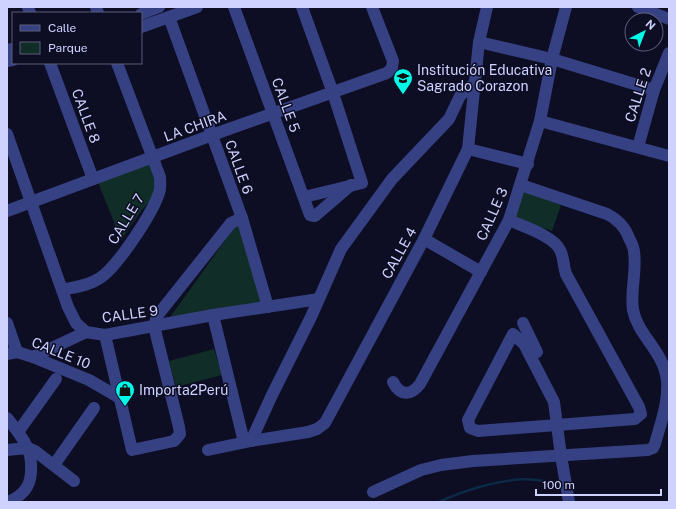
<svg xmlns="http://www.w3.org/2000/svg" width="676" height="509" font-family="'Public Sans',sans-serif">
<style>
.green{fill:#102d27}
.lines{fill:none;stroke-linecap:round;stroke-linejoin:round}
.stream{stroke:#0a2a45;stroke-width:2.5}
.minor{stroke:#364183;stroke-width:12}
.labels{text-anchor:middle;stroke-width:3;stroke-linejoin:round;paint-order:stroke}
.poi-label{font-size:14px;fill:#cfd2ff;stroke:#0d0d23;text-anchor:start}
.street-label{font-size:14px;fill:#cfd2ff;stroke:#0d0d23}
</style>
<rect width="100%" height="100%" fill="#0d0d23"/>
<g class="green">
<path d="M153,161l4,26 -8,15 -8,9 -20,29 -23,-58z"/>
<path d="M524,191l37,14 -9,26 -37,-13z"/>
<path d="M239,221l25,81 -96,18z"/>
<path d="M214,349l8,26 -46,12 -7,-26z"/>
</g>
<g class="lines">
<path class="stream" d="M439,502c28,-13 77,-29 108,-20 4,1 8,4 11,5"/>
<g class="minor">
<path d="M28,7l2,6"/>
<path d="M96,7l2,6"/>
<path d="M234,7l76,208 5,1 36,-31"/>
<path d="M302,7l31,86 29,90 -58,14"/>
<path d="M638,7l31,12"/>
<path d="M141,14l18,-7"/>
<path d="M169,17l73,201 26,89"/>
<path d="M141,27l56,-20"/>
<path d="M479,42l73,17 102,31"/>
<path d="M7,50l6,-1"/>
<path d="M7,61l6,-1"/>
<path d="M50,63l43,116"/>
<path d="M540,121l129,35"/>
<path d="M7,134l61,173 8,16 10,9 19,3 108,-20 106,-16"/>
<path d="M638,147l16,-57 15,-37"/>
<path d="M468,149l60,15"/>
<path d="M7,211l205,-76 175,-62 5,-5 1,-7 -21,-54"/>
<path d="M509,220c13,6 45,16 51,30 4,7 3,15 6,24l73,133 2,7 -6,5 -157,12 -8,-3 -2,-8 45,-86 11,10 30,58 7,54 8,46"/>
<path d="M424,239l57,33"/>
<path d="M62,290c13,-3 26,-4 38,-12 18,-12 52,-64 59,-85 2,-5 1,-11 1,-16l-43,-114"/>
<path d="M213,315l31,127"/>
<path d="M7,323l10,29"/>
<path d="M523,323l14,29"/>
<path d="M105,335l27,115 42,-9 6,-7 -1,-7 -25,-101 3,-10 74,-93 11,-5"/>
<path d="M7,354l10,-2 16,5 56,23 31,18"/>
<path d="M33,357l53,-25"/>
<path d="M393,382c7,14 18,14 27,2l89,-164 31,-99 12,-62 14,-52"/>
<path d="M7,418c7,9 15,18 20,29 5,9 6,30 0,40 -4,7 -12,12 -19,15"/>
<path d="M18,432l38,-53"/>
<path d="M251,441l21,-46 39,-78 30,-68 51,-70 57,-60 11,-23 7,-7 7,-5"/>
<path d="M7,450l21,-2 7,3 39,30"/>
<path d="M208,450l43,-9 57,-9 9,-3 8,-6 99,-184 44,-90 11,-107 8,-35"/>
<path d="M54,465l40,-57"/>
<path d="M373,492l48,-22 20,-5 32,-4 175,-11 5,-2 2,-4c5,-19 14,-42 12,-63 -3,-30 -29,-45 -34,-71 -3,-19 4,-39 1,-58 0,-5 -3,-10 -5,-14 -4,-11 -12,-19 -22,-24l-86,-29"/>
</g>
</g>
<defs>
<g id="school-pin" transform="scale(1)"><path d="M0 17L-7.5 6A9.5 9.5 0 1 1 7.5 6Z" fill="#00fae7" stroke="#0d0d23"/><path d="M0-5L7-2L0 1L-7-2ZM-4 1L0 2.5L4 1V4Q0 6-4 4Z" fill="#111"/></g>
<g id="shop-pin" transform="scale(1)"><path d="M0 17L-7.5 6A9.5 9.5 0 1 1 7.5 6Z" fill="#00fae7" stroke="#0d0d23"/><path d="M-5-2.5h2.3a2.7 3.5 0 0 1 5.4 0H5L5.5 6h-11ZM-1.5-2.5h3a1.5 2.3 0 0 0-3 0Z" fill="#111"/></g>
</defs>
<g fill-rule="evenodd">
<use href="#school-pin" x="403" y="78"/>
<use href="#shop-pin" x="125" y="390"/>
</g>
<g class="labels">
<g class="poi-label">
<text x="417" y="75">Institución Educativa<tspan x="417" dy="16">Sagrado Corazon</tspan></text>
<text x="139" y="395">Importa2Perú</text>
</g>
<g class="street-label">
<text transform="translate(638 95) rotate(-72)" y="5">CALLE 2</text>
<text transform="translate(286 105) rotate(70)" y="5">CALLE 5</text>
<text transform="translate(86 116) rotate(70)" y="5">CALLE 8</text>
<text transform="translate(195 126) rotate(-20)" y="5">LA CHIRA</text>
<text transform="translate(239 167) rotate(70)" y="5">CALLE 6</text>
<text transform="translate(492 214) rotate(-66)" y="5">CALLE 3</text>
<text transform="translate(126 219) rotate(-59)" y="5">CALLE 7</text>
<text transform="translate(399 253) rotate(-61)" y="5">CALLE 4</text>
<text transform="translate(130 314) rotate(-8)" y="5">CALLE 9</text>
<text transform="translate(61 353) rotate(22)" y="5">CALLE 10</text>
</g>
</g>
<rect width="676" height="509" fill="none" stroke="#cfd2ff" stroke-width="16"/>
<rect x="12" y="12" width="130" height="52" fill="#0d0d23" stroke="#5b5c7b"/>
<rect x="20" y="25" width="20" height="6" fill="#364183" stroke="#5b5c7b"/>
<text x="48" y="32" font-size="12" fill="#cfd2ff">Calle</text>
<rect x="20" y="42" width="20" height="12" fill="#102d27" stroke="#5b5c7b"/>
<text x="48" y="52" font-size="12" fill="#cfd2ff">Parque</text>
<g transform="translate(644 32) rotate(42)"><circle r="19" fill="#0d0d23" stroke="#5b5c7b"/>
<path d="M0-3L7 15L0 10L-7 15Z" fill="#00fae7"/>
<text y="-6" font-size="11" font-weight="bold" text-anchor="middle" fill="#cfd2ff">N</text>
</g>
<path d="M536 489v6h125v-6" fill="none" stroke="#cfd2ff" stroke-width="2"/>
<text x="542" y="489" font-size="12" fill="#cfd2ff" stroke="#0d0d23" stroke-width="3" paint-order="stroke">100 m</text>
</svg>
